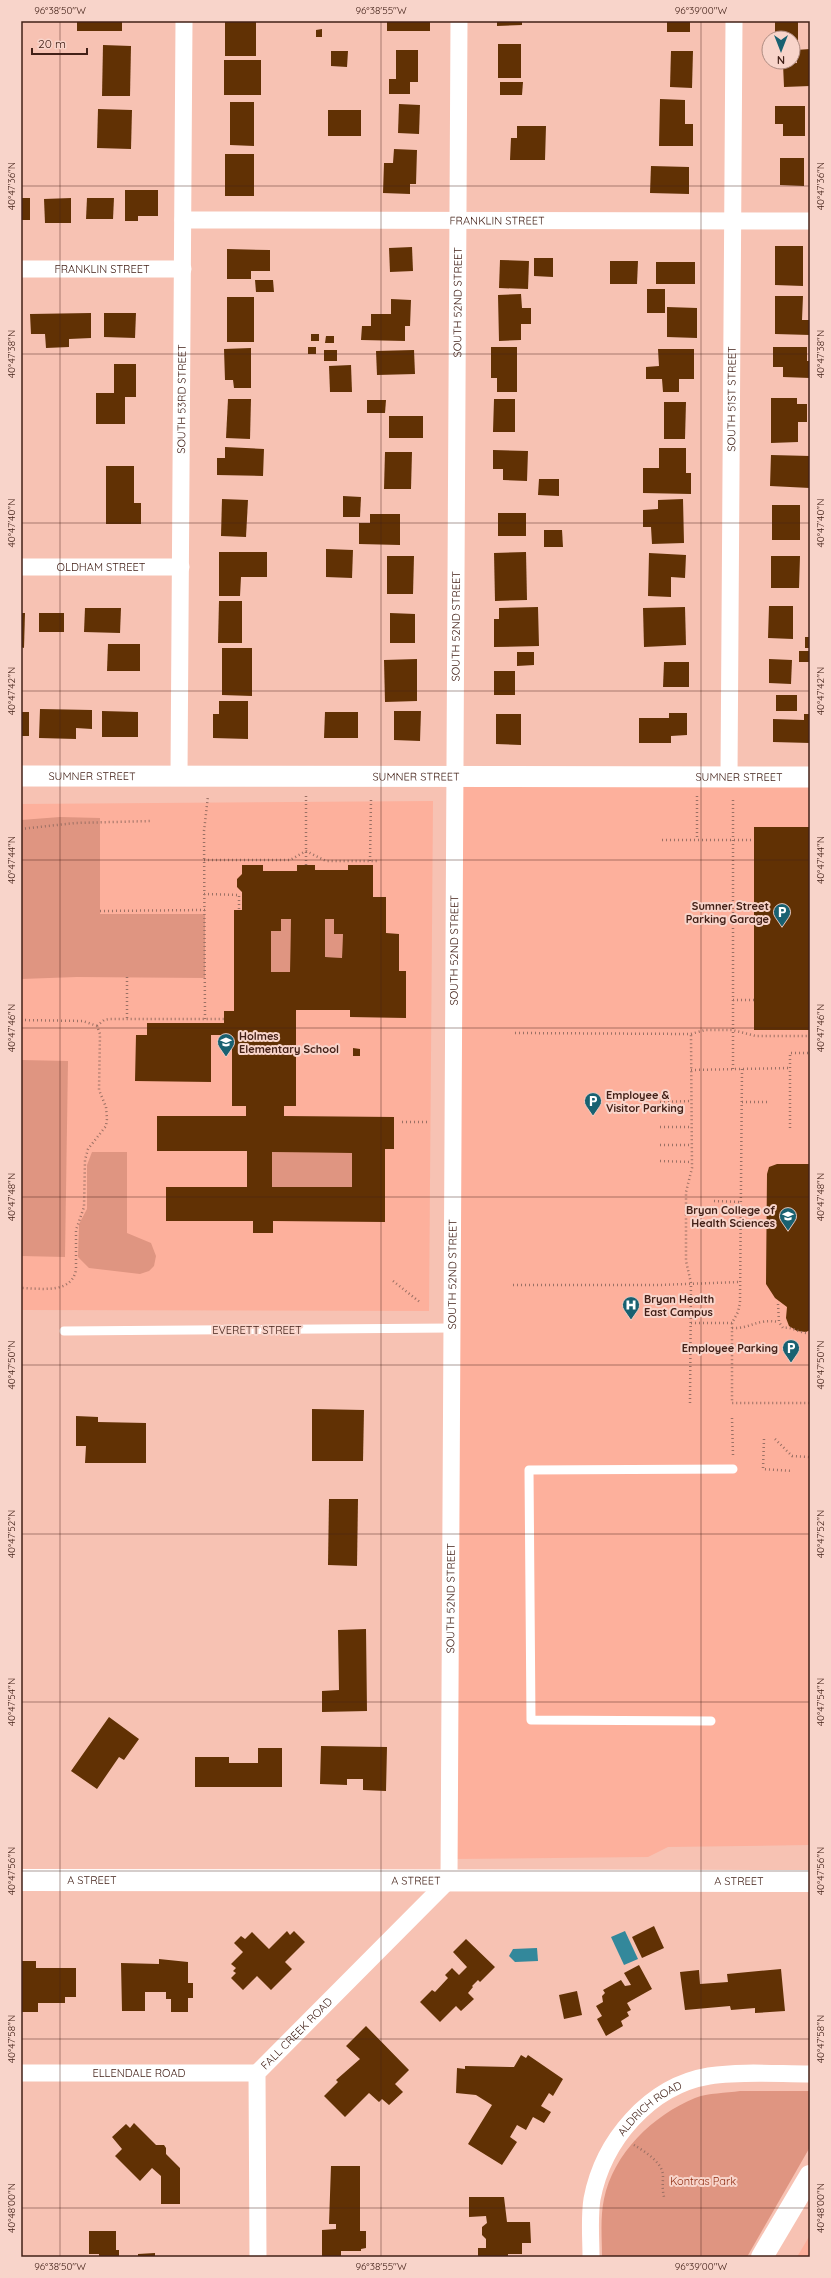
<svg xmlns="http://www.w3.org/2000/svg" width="831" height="2278" font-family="Quicksand,sans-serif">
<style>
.built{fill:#fdb09c}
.green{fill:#df9581}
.water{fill:#33889b}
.building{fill:#613104;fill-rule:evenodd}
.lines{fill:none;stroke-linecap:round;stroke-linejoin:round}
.path{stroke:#9b7064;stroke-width:2.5;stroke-dasharray:1 3;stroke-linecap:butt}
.service{stroke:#fff;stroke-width:9}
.minor{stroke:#fff;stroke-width:17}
.tertiary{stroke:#fff;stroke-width:21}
.secondary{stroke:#fff;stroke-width:22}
.ticks{fill:none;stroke:#422017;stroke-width:1;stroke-opacity:0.45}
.labels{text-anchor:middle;stroke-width:4;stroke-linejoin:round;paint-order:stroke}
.street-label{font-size:11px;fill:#422017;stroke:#f8d4ca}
.poi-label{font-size:11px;font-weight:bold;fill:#422017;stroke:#f8d4ca;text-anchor:end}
.park-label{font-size:11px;fill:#8f2e13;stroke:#f8d4ca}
.neatline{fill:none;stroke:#422017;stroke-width:1.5}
.ticks-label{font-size:10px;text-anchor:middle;fill:#422017}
</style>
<rect width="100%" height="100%" fill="#f7c2b3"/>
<g class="built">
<path d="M454,777h356v1068l-142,2 -20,10 -199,2z"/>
<path d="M433,801l-4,510 -408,-1v-506z"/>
<path d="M810,2235v22h-13z"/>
</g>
<g class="green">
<path d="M60,817l40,1v96h105v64l-128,-1 -56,2v-159z"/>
<path d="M281,919h10l-1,53h-19v-41h10z"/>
<path d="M325,919h9v15h9l-1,24 -17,-1z"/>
<path d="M21,1060l47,1 -3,196 -44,-1z"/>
<path d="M92,1152h35v81l24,10 5,13 -2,10 -5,5 -9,3 -51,-6 -11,-11 1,-33 8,-15v-44z"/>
<path d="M272,1152l80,1v34h-80z"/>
<path d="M740,2091h70v56l-63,110h-145c0,-18 -2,-40 2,-58 9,-45 49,-84 91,-101 13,-5 31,-5 45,-7z"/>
</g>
<g class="water">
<path d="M625,1931l13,28 -14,6 -13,-28z"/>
<path d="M537,1948l1,13 -23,1 -6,-6 4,-7z"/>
</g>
<g class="building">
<rect x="77" y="21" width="45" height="10"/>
<rect x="225" y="21" width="31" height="35"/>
<rect x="387" y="21" width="43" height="10"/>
<path d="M497,21h25v4l-25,1z"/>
<rect x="667" y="21" width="23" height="11"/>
<path d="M775,21h23v22h-5v-5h-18z"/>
<path d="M322,29v8h-6v-7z"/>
<rect x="498" y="44" width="23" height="34"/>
<path d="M103,45l28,1 -1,50h-28z"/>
<path d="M810,49v37l-26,1 -1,-23 14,-1 -1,-13z"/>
<path d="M396,50h22v32h-8v12h-21v-15h7z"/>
<path d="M331,51h17l-1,16 -16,-1z"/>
<path d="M671,51h22l-1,37 -22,-1z"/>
<rect x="224" y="60" width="37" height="35"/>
<path d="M500,82h23l-1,13h-22z"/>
<path d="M660,99l25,1v24h8v22h-34z"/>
<path d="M230,102h24v44l-24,-1z"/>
<path d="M399,104l21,1 -1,29 -21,-1z"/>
<path d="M775,106h30v30h-22v-12h-8z"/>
<path d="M98,109l34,1 -1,39 -34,-1z"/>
<rect x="328" y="110" width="33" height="26"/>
<path d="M517,126h29l-1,34h-35l1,-22h6z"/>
<path d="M394,149l23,1 -1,34h-6v10l-27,-1 1,-30h9z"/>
<rect x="225" y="154" width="29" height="42"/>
<path d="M780,158h24v28l-24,-1z"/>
<path d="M651,166l38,1v27l-39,-1z"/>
<path d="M125,190h33v26h-20v5h-13z"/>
<rect x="21" y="198" width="9" height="22"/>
<path d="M71,198v25h-26l-1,-24z"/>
<path d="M87,198h27l-1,21h-27z"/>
<path d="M775,246h28v40l-28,-1z"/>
<path d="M412,247l1,24 -23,1 -1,-24z"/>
<path d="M227,249l43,1v21h-19v8h-24z"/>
<path d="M534,258h19v19l-19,-1z"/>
<path d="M500,260l29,1 -1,28 -29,-1z"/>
<path d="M610,261h28l-1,23h-27z"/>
<rect x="656" y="262" width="39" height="22"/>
<path d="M255,280h18l1,12h-18z"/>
<rect x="647" y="289" width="18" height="24"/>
<path d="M521,294l1,14h9v16h-10v16l-22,1 -1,-46z"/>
<path d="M775,296h28l-1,24h8v15l-35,-1z"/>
<rect x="227" y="297" width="27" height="45"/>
<path d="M391,299l20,1 -1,26h-5v15l-44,-1 1,-14h9v-12h20z"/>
<path d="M667,307l30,1v30l-30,-1z"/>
<path d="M91,313v25l-22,1v8l-23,1 -1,-14h-14l-1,-20z"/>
<path d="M104,313h32l-1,25 -31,-1z"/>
<rect x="311" y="334" width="8" height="7"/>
<path d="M326,336h8v7h-9z"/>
<rect x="308" y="347" width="8" height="7"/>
<path d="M491,347h26v45h-20v-14h-6z"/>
<path d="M773,347h34v14h3v17l-27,-1v-10h-10z"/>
<path d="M251,348v40h-17l-1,-8h-8l-1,-31z"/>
<path d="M658,349h36v30h-15v13h-16l-1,-13h-16v-12l13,-1z"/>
<rect x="324" y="350" width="13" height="11"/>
<path d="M414,350l1,24 -38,1 -1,-24z"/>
<path d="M114,364h22v33h-11v27h-29v-31h18z"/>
<path d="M351,365l1,27h-22l-1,-26z"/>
<path d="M771,398h26v6h10v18h-9v20l-27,1z"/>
<path d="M228,399h23l-1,40 -24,-1z"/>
<path d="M494,399h21v33h-22z"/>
<path d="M367,400h19l-1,13h-18z"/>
<path d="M664,402h22l-1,37h-21z"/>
<rect x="389" y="416" width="34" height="22"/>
<path d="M225,447l39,2 -1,27 -46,-1v-17h8z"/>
<path d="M659,448h27v25h5v21l-48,-1v-25h16z"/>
<path d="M493,450l35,1 -1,30 -24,-1v-11h-10z"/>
<path d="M385,452h27l-1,37h-27z"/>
<path d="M771,455l39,1v32l-40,-2z"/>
<path d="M106,466h28v37h7v21h-35z"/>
<path d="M539,479h20v17l-21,-1z"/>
<path d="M343,496l18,1 -1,20h-17z"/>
<path d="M222,499l26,1 -2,37 -25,-1z"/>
<path d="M683,499l1,44 -32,1 -1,-17h-8v-17l15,-1v-9z"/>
<rect x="772" y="505" width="28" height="35"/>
<rect x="498" y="513" width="28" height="23"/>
<path d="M370,514h30v31l-41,-1v-21h11z"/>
<path d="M544,530h18l1,17h-19z"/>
<path d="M326,549l27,1 -1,28 -26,-1z"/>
<path d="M219,552h48v25h-26l-1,19h-21z"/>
<path d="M526,552l1,48 -32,1 -1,-48z"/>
<path d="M649,553l37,2 -1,23 -14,-1v20l-23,-1z"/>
<path d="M387,556h27l-1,38h-26z"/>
<path d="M771,556h29l-1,32h-28z"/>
<path d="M219,601h23v42h-24z"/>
<path d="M769,606h24v33l-25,-1z"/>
<path d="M538,607l1,39 -45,1v-28h5v-11z"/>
<path d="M685,607l1,38 -42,2 -1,-39z"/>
<path d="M85,608h36l-1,25 -36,-1z"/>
<path d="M21,613h4l-1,35 -3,-1z"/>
<rect x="39" y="613" width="25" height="19"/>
<path d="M390,613l25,1v29h-25z"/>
<rect x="805" y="637" width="5" height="11"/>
<path d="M108,644h32v27h-33z"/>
<path d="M222,648h30v48l-30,-1z"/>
<rect x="799" y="651" width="11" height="11"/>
<path d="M517,652h17v13l-17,1z"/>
<path d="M417,659v42l-32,1 -1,-42z"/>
<path d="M769,659l23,1 -1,24 -22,-1z"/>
<path d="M664,662h25v25h-26z"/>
<rect x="494" y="671" width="21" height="24"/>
<rect x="776" y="695" width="21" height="16"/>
<path d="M219,701h29v38l-35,-1v-24h6z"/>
<path d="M40,709l52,1v19l-16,-1v11l-37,-1z"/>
<path d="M102,711l36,1v25h-36z"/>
<path d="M394,711h27l-1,30 -26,-1z"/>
<rect x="21" y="712" width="8" height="24"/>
<path d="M325,712h33v26h-34z"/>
<path d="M669,713h18v22l-16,1v7h-32v-25h30z"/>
<path d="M496,714h25v31l-25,-1z"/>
<path d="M804,714h6v29l-37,-1v-23l31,1z"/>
<rect x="754" y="827" width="56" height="203"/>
<path d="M242,865h21v6h34v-6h18v5h33v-5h25v32h13v36l13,1v37h7v47l-56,-1v-7h-54v96h-12v10l110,1v32h-9v73l-112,-1v12h-20v-12h-87v-34h81v-36h-90v-35h89v-10h-14v-57h-10v-14h-11v47l-76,-1 1,-46h11v-12h77v-12h10v-101h8v-18l-5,-5v-8l5,-5zM281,919h10l-1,53h-19v-41h10zM325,919h9v15h9l-1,24 -17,-1zM272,1152l80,1v34h-80z"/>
<path d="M353,1048l7,1v7h-7z"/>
<path d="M777,1164h33v166l-4,2 -9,-1 -8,-5 -3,-8 1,-11 -12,-9 -9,-14 1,-110 2,-7z"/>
<path d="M312,1409l52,1 -1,51h-51z"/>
<path d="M76,1416l22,1v5l48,1v40h-61l1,-17h-10z"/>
<path d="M329,1499h29l-1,67 -29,-1z"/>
<path d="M366,1629l1,82 -45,1v-21l17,-1 -1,-60z"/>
<path d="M109,1717l30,22 -15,21 -5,-3 -22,32 -26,-18z"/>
<path d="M321,1746l66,1 -1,44 -23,-1v-11h-16v6l-27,-1z"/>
<path d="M258,1748h24v39h-87v-30h34v6h29z"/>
<path d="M654,1926l10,22 -22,10 -10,-21z"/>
<path d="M287,1931l3,4 4,-4 11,11 -20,20 7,7 -21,21 -14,-14 -14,14 -12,-12 5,-5 -3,-2 3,-3 -5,-4 12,-12 -9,-9 7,-7 4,3 7,-7 17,17z"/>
<path d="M466,1939l29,28 -15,15 -2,-2 -6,6 1,1 -5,6 6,6 -13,12 -5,-5 -16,16 -20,-20 12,-12 3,2 13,-14 -3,-3 7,-7 7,7 8,-8 -14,-15z"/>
<path d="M159,1959l29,3v21h5v15h-5v14h-17v-13h-5v-7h-21v19h-23l-1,-48 38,1z"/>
<path d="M21,1961h15v7h40v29h-11v6h-27v9h-17z"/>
<path d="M639,1965l13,24 -25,14 4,7 -4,2 2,4 -8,5 2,5 -17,10 -9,-17 5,-3 -6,-10 7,-4 -1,-6 3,-3 -2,-3 18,-10 4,6 6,-1 -7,-12z"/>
<path d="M781,1969l4,42 -30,2v-5l-24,2 -1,-4 -45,4 -5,-38 19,-2 1,14 28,-2 -1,-8z"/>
<path d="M577,1991l5,24 -18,4 -5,-24z"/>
<path d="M366,2026l43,44 -14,14 8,8 -14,13 -7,-6 -3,3 -10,-9 -24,24 -21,-21 14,-14 -2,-2 24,-21 -14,-13z"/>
<path d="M521,2055l5,3 2,-3 35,24 -10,17 -4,-3 -8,13 10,6 -7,11 -11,-6 -7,13 -9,-5 -7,12 7,5 -15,23 -34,-21 24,-39 -16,-10 -20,-2 1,-25 8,1v-3l49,1z"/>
<path d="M134,2123l22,22h8l2,3v6l14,14v36h-19v-28l-9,-8 -12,13 -25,-25 7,-7 -10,-12 14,-13 4,4z"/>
<path d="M331,2166h29v65h6v17l-5,1v2h-20v6h-19v-27l14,-1v-5h-7z"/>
<path d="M469,2197h35l3,25h23l1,21h-9v11h-14v3h-30v-9h8v-9l-4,-4v-8l5,-4 -1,-7 -17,1z"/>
<path d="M89,2231h27v19h3v7h-20v-3h-10z"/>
<path d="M155,2253v4h-17v-3z"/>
</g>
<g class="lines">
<g class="path">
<path d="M697,796v44"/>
<path d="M21,829l54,-6 76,-2"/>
<path d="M662,840h92"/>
<path d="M306,851l20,10h51"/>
<path d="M204,860h86l16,-9"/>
<path d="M370,861l1,-62"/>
<path d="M306,865v-70"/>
<path d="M204,894l35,1v15"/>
<path d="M100,911l105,-1"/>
<path d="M127,977v42"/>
<path d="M733,1000h21"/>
<path d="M205,1019l-1,-188 4,-35"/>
<path d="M21,1020l62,1 14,5 3,8 -1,56 7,17 1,12 -1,7 -18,23 -3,11 -1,47 -8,23v40c-5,25 -37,18 -55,18"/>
<path d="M97,1026l7,-6 5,-1h115"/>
<path d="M515,1033l176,1 14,-4h27l24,6h54"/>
<path d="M733,1069v-271"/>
<path d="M742,1069l-2,234 -2,9 -6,11v80h78"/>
<path d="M691,1070l99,-2"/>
<path d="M660,1102l32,-1"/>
<path d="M742,1102h28"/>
<path d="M402,1122h25"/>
<path d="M660,1127h32"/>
<path d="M790,1128v-75h20"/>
<path d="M660,1145h32"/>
<path d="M660,1161l32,1"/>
<path d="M714,1201l27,1"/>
<path d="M393,1281l28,22"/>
<path d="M513,1285h146l81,-3"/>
<path d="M778,1304l1,18 4,6c9,-2 17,6 27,5"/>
<path d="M691,1323h41"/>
<path d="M732,1328c19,1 25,-10 47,-6"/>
<path d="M690,1403l1,-120 -5,-22v-69l6,-24 -1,-134"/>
<path d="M732,1418l1,37"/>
<path d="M764,1439l-1,30 29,2"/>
<path d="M775,1439l17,17 18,1"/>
<path d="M634,2145c10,6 28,17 29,30 0,8 -1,14 1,22"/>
</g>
<g class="service">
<path d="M64,1331l387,-3"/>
<path d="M711,1721l-180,-1 -2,-250 204,-1"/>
</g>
<g class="minor">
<path id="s1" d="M183,220l627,1"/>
<path id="s2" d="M21,269h162"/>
<path id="s3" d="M21,567h160"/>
<path id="s4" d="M179,776l5,-755"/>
<path id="s5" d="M729,777l5,-756"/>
<path id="s6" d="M21,2073h236"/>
<path id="s7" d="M258,2257l-1,-184 192,-193 10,-1859"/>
<path id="s8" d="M591,2257c0,-19 -2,-39 1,-58 11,-58 57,-113 117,-123 33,-5 68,-2 101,-2"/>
</g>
<path class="tertiary" id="s9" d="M21,776l789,1"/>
<g class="secondary">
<path id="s10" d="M21,1880l789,1"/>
<path d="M762,2257l48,-81"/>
</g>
</g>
<path class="ticks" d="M60,21v2236M381,21v2236M701,21v2236M21,186h789M21,354h789M21,523h789M21,691h789M21,860h789M21,1028h789M21,1197h789M21,1365h789M21,1534h789M21,1702h789M21,1871h789M21,2039h789M21,2208h789"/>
<defs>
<g id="parking-pin" transform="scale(0.9)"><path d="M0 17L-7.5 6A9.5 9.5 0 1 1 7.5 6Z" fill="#196171" stroke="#f8d4ca"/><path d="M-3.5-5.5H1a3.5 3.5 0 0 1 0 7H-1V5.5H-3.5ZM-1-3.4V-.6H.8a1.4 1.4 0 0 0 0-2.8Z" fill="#fff"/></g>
<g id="school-pin" transform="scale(0.9)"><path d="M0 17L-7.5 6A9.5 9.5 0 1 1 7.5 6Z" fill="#196171" stroke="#f8d4ca"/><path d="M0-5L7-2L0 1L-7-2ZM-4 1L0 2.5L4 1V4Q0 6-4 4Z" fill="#fff"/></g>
<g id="university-pin" transform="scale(0.9)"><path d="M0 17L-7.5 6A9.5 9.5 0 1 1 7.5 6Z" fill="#196171" stroke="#f8d4ca"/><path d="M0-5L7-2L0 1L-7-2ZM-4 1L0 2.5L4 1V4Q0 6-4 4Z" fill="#fff"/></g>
<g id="hospital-pin" transform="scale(0.9)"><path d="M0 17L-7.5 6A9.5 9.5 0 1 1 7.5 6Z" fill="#196171" stroke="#f8d4ca"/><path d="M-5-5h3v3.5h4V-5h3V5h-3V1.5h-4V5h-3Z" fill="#fff"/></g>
</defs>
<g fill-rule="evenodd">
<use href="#parking-pin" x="782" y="912"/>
<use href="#school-pin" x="226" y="1042"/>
<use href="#parking-pin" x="593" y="1101"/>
<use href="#university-pin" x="788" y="1216"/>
<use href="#hospital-pin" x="631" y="1305"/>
<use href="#parking-pin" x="791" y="1348"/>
</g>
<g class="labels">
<g class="street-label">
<text dy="4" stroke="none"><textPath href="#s1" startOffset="314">FRANKLIN STREET</textPath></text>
<text dy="4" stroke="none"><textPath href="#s2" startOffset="81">FRANKLIN STREET</textPath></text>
<text dy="4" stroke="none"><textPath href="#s7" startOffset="2034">SOUTH 52ND STREET</textPath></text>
<text dy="4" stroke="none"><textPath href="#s4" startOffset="377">SOUTH 53RD STREET</textPath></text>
<text dy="4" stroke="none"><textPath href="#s5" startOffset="378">SOUTH 51ST STREET</textPath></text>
<text dy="4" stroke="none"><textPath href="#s3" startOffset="80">OLDHAM STREET</textPath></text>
<text dy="4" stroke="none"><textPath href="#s7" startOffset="1710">SOUTH 52ND STREET</textPath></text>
<text dy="4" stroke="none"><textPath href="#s9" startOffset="71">SUMNER STREET</textPath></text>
<text dy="4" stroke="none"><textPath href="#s9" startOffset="395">SUMNER STREET</textPath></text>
<text dy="4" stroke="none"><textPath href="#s9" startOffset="718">SUMNER STREET</textPath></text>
<text dy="4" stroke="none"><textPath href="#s7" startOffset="1386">SOUTH 52ND STREET</textPath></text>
<text dy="4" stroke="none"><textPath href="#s7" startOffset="1062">SOUTH 52ND STREET</textPath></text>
<text x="257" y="1334">EVERETT STREET</text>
<text dy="4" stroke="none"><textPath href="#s7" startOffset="738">SOUTH 52ND STREET</textPath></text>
<text dy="4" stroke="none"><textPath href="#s10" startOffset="71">A STREET</textPath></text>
<text dy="4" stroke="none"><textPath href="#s10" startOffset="395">A STREET</textPath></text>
<text dy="4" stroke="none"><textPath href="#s10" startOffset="718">A STREET</textPath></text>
<text dy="4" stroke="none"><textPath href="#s7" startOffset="240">FALL CREEK ROAD</textPath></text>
<text dy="4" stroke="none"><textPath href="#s6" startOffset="118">ELLENDALE ROAD</textPath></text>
<text dy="4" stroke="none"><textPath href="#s8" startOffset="169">ALDRICH ROAD</textPath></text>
</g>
<g class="poi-label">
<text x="769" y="910">Sumner Street<tspan x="769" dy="13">Parking Garage</tspan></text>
<text x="239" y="1040" text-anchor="start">Holmes<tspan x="239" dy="13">Elementary School</tspan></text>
<text x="606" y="1099" text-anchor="start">Employee &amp;<tspan x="606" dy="13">Visitor Parking</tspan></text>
<text x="775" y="1214">Bryan College of<tspan x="775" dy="13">Health Sciences</tspan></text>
<text x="644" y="1303" text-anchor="start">Bryan Health<tspan x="644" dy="13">East Campus</tspan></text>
<text x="778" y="1352">Employee Parking</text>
</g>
<g class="park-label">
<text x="703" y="2185">Kontras Park</text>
</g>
</g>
<rect width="831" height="2278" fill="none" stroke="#f8d4ca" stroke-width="44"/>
<g transform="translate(781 50) rotate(180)"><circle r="19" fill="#f8d4ca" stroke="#af8c82"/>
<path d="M0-3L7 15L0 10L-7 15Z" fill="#196171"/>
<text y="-6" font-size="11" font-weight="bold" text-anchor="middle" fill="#422017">N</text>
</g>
<path d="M32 48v6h55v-6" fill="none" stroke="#422017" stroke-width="2"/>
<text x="38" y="48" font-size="12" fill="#422017" stroke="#f8d4ca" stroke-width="3" paint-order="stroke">20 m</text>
<rect x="22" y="22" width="787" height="2234" class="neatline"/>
<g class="ticks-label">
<text x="60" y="14">96°38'50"W</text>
<text x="381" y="14">96°38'55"W</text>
<text x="701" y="14">96°39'00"W</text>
<text transform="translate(820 186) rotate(-90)" y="4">40°47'36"N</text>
<text transform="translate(11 186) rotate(-90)" y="4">40°47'36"N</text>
<text transform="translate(820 354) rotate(-90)" y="4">40°47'38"N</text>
<text transform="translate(11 354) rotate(-90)" y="4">40°47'38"N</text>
<text transform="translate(820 523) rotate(-90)" y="4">40°47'40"N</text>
<text transform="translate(11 523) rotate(-90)" y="4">40°47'40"N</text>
<text transform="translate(820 691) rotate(-90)" y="4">40°47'42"N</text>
<text transform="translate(11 691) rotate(-90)" y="4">40°47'42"N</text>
<text transform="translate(820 860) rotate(-90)" y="4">40°47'44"N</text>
<text transform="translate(11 860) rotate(-90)" y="4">40°47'44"N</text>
<text transform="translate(11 1028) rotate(-90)" y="4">40°47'46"N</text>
<text transform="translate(820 1028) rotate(-90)" y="4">40°47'46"N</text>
<text transform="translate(11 1197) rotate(-90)" y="4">40°47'48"N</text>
<text transform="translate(820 1197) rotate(-90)" y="4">40°47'48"N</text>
<text transform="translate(820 1365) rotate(-90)" y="4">40°47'50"N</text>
<text transform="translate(11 1365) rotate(-90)" y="4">40°47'50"N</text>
<text transform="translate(820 1534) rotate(-90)" y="4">40°47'52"N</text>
<text transform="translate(11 1534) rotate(-90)" y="4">40°47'52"N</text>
<text transform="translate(11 1702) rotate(-90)" y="4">40°47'54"N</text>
<text transform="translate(820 1702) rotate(-90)" y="4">40°47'54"N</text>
<text transform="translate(11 1871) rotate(-90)" y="4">40°47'56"N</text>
<text transform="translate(820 1871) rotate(-90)" y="4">40°47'56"N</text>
<text transform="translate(820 2039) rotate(-90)" y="4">40°47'58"N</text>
<text transform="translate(11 2039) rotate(-90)" y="4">40°47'58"N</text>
<text transform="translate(820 2208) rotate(-90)" y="4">40°48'00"N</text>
<text transform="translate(11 2208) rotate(-90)" y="4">40°48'00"N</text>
<text x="60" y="2270">96°38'50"W</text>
<text x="381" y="2270">96°38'55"W</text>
<text x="701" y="2270">96°39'00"W</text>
</g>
</svg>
